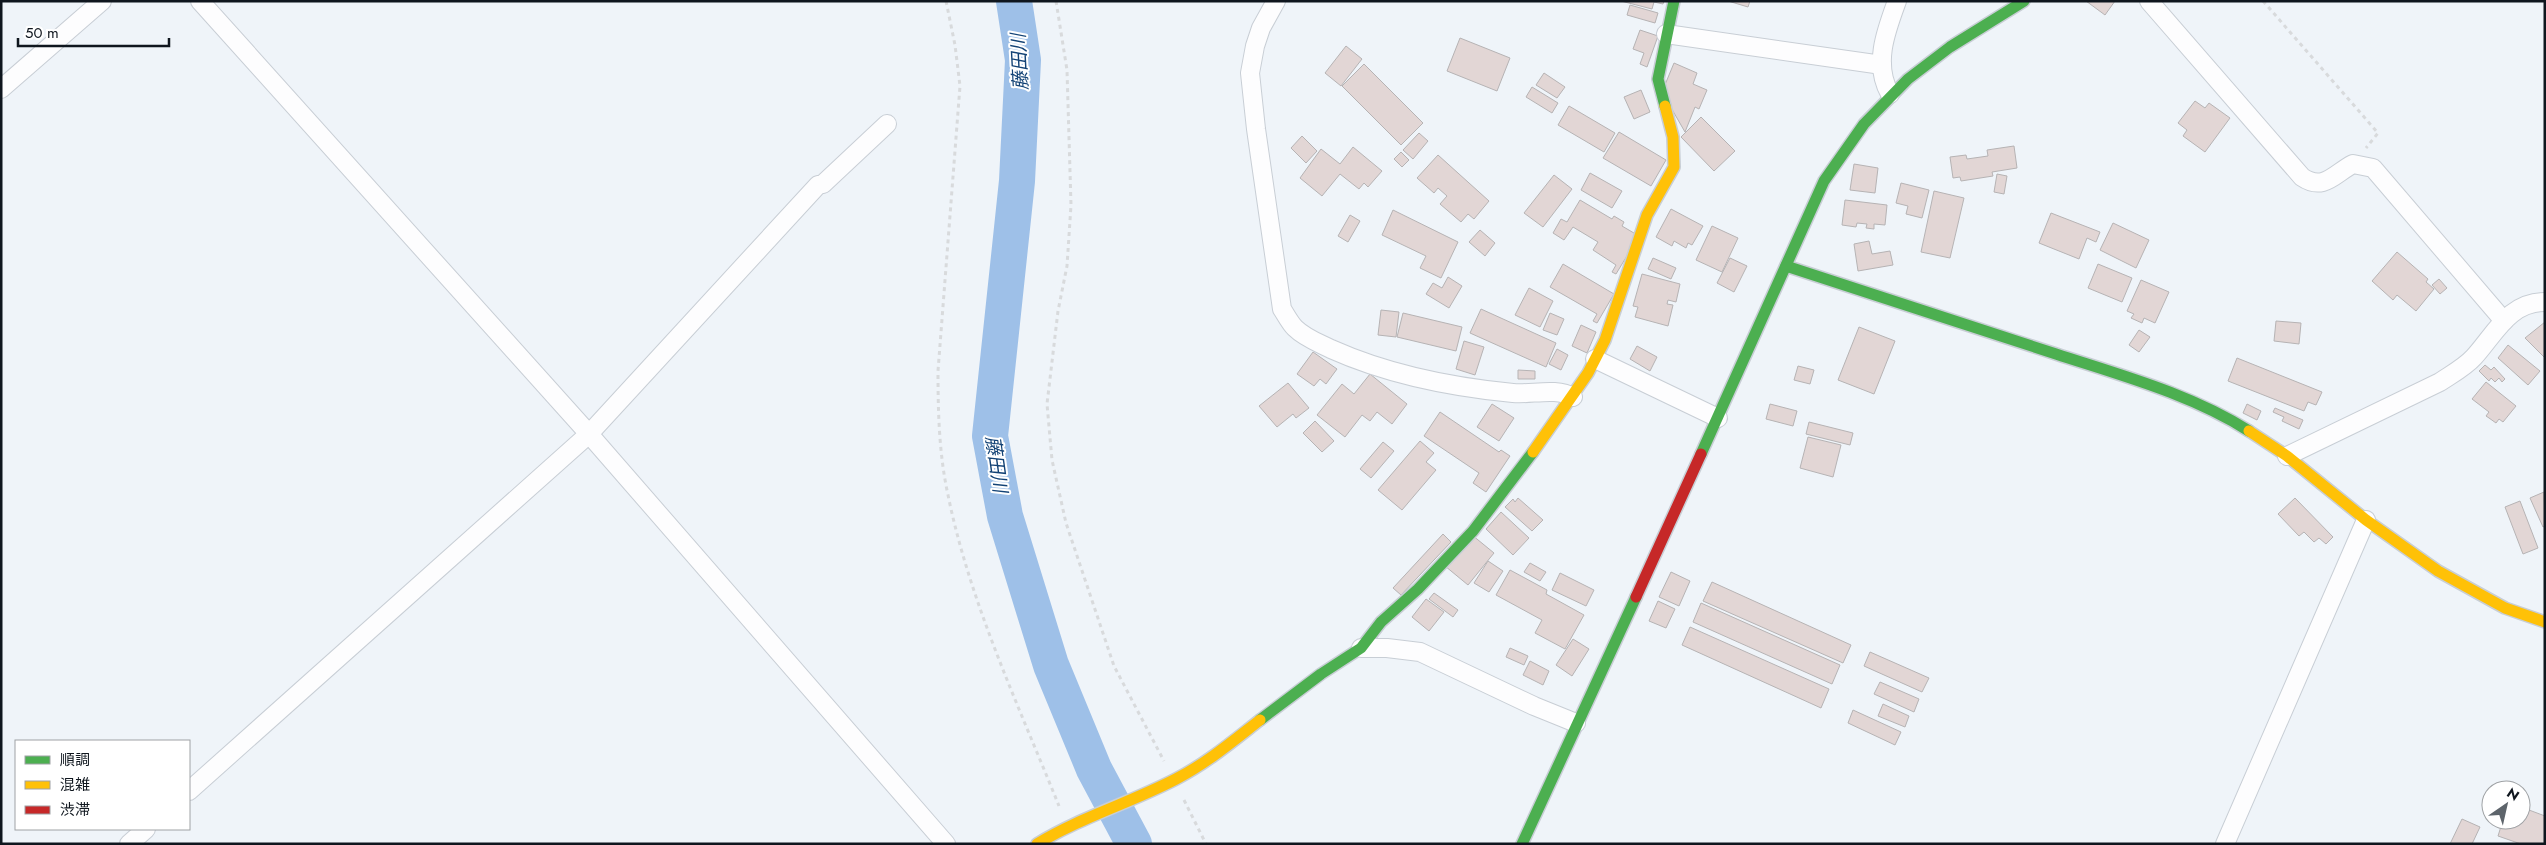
<svg xmlns="http://www.w3.org/2000/svg" width="2546" height="845" font-family="Jost,'Noto Sans JP',sans-serif">
<style>
.lines{fill:none;stroke-linecap:round;stroke-linejoin:round}
.river{stroke:#9ec0e8;stroke-width:36}
.building{fill:#e2d6d5;stroke:#b6b3b4}
.street-casing{stroke:#c8ced5;stroke-width:20}
.fast-casing{stroke:#c8ced5;stroke-width:14}
.slow-casing{stroke:#c8ced5;stroke-width:14}
.jam-casing{stroke:#c8ced5;stroke-width:14}
.path{stroke:#d8dadc;stroke-width:3;stroke-dasharray:4 4;stroke-linecap:butt}
.street{stroke:#fdfdfe;stroke-width:18}
.fast{stroke:#4caf50;stroke-width:11}
.slow{stroke:#ffc107;stroke-width:11}
.jam{stroke:#c62828;stroke-width:11}
.labels{text-anchor:middle;stroke-width:4;stroke-linejoin:round;paint-order:stroke}
.water-label{font-size:19px;font-style:italic;fill:#124275;stroke:#fff}
</style>
<rect width="100%" height="100%" fill="#eff4f9"/>
<g class="lines">
<path class="river" d="M1014,1l9,59 -6,121 -27,255 15,80 46,149 43,104 40,75"/>
</g>
<g class="building">
<path d="M1621,1h43l-1,3 -9,-2 -2,7z"/>
<path d="M1728,1h22l-2,6z"/>
<path d="M2086,1h29l-10,14z"/>
<path d="M1630,5l28,8 -3,10 -28,-8z"/>
<path d="M1640,30l18,6 -11,31 -7,-3 4,-11 -11,-4z"/>
<path d="M1460,38l50,20 -13,33 -50,-20z"/>
<path d="M1346,46l16,13 -21,27 -16,-13z"/>
<path d="M1674,63l23,10 -4,11 14,6 -8,19 -4,-2 -10,25 -23,-40z"/>
<path d="M1364,64l59,59 -22,22 -59,-59z"/>
<path d="M1544,73l21,14 -8,11 -21,-13z"/>
<path d="M1532,87l26,16 -6,10 -26,-16z"/>
<path d="M1641,90l9,22 -16,7 -10,-22z"/>
<path d="M2195,101l10,7 4,-5 21,15 -25,34 -22,-16 4,-6 -9,-7z"/>
<path d="M1569,106l46,27 -11,19 -46,-27z"/>
<path d="M1701,117l34,34 -21,20 -33,-34z"/>
<path d="M1619,132l47,28 -15,26 -48,-28z"/>
<path d="M1419,133l9,8 -15,18 -10,-9z"/>
<path d="M1302,136l15,15 -11,12 -15,-15z"/>
<path d="M2014,146l3,22 -25,4 1,4 -32,5 -1,-4 -7,1 -3,-21 16,-2 1,4 21,-3 -1,-6z"/>
<path d="M1353,147l29,24 -14,16 -4,-4 -5,6 -19,-15 -18,22 -22,-18 21,-29 19,15z"/>
<path d="M1401,152l8,8 -7,7 -8,-8z"/>
<path d="M1438,155l51,46 -15,18 -6,-5 -7,8 -21,-18 7,-8 -9,-8 -4,5 -17,-15z"/>
<path d="M1854,164l24,4 -3,25 -25,-3z"/>
<path d="M1590,173l32,18 -10,17 -31,-18z"/>
<path d="M1997,174l10,2 -3,18 -10,-2z"/>
<path d="M1554,175l18,14 -29,38 -19,-14z"/>
<path d="M1901,183l28,7 -7,28 -16,-4 2,-8 -12,-3z"/>
<path d="M1934,191l30,7 -14,60 -29,-6z"/>
<path d="M1580,200l32,19 2,-3 10,6 -2,4 17,10 -23,38 -4,-2 4,-7 -23,-15 5,-8 -25,-15 -9,13 -11,-7 8,-14 6,3z"/>
<path d="M1845,200l42,5 -2,20 -11,-1v5l-8,-1 1,-4 -10,-1 -1,4 -14,-2z"/>
<path d="M1671,209l32,17 -11,19 -4,-2 -2,5 -12,-7 -2,5 -16,-9z"/>
<path d="M1393,210l65,32 -17,36 -21,-10 6,-12 -44,-21z"/>
<path d="M2051,213l49,19 -4,10 -9,-4 -8,21 -40,-16z"/>
<path d="M1350,215l10,6 -12,21 -10,-6z"/>
<path d="M2113,223l36,17 -13,28 -36,-18z"/>
<path d="M1712,226l26,12 -16,34 -26,-12z"/>
<path d="M1480,230l15,13 -10,13 -16,-14z"/>
<path d="M1869,241l3,13 18,-3 3,14 -35,6 -4,-27z"/>
<path d="M2397,252l31,27 -2,3 8,7 -18,22 -19,-16 -4,5 -21,-19z"/>
<path d="M1653,258l23,10 -5,11 -23,-10z"/>
<path d="M1730,258l17,8 -13,26 -17,-9z"/>
<path d="M1563,264l51,30 -17,29 -4,-2 4,-7 -47,-27z"/>
<path d="M2098,264l34,14 -10,24 -34,-14z"/>
<path d="M1642,274l38,10 -4,18 -8,-2 -1,4 6,1 -5,21 -33,-9 3,-10 -5,-1z"/>
<path d="M1448,277l14,9 -13,22 -23,-14 7,-11 9,5z"/>
<path d="M2439,279l8,9 -7,6 -8,-9z"/>
<path d="M2141,280l28,12 -14,31 -11,-5 -2,5 -11,-5 3,-4 -7,-3z"/>
<path d="M1529,288l24,13 -13,26 -25,-12z"/>
<path d="M1481,309l75,34 -10,24 -76,-34z"/>
<path d="M1381,310l18,2 -3,25 -18,-2z"/>
<path d="M1403,313l59,14 -6,24 -59,-14z"/>
<path d="M1550,313l14,6 -7,16 -14,-5z"/>
<path d="M2276,321l25,2 -2,21 -25,-3z"/>
<path d="M2545,322v36l-20,-20z"/>
<path d="M1581,325l15,7 -9,21 -15,-7z"/>
<path d="M1859,327l36,14 -21,53 -36,-14z"/>
<path d="M2139,330l11,7 -11,15 -10,-7z"/>
<path d="M1464,341l20,6 -9,28 -19,-6z"/>
<path d="M2508,345l32,26 -12,14 -30,-27z"/>
<path d="M1637,346l20,11 -7,14 -20,-12z"/>
<path d="M1557,349l11,6 -7,15 -12,-6z"/>
<path d="M1313,352l24,17 -11,15 -6,-5 -6,7 -17,-12z"/>
<path d="M2237,358l85,34 -6,13 -8,-3 -4,9 -76,-30z"/>
<path d="M2485,365l6,5 3,-3 11,12 -3,3 -3,-4 -4,4 -4,-4 -2,3 -10,-10z"/>
<path d="M1798,366l16,4 -4,14 -16,-4z"/>
<path d="M1518,370l17,1v8h-17z"/>
<path d="M1370,374l37,30 -15,20 -15,-12 -7,9 -8,-6 -17,22 -28,-22 25,-31 12,10z"/>
<path d="M2486,382l30,24 -13,16 -4,-3 -3,4 -7,-5 -3,-2 3,-4 -17,-13z"/>
<path d="M1288,383l21,25 -13,10 -3,-4 -16,13 -18,-21z"/>
<path d="M1492,404l22,14 -15,23 -22,-14z"/>
<path d="M1770,404l27,7 -4,15 -27,-7z"/>
<path d="M2247,404l14,7 -4,9 -14,-7z"/>
<path d="M2275,408l28,12 -4,9 -17,-8 2,-4 -11,-5z"/>
<path d="M1440,412l59,40 2,-2 9,6 -24,36 -13,-9 6,-10 -55,-37z"/>
<path d="M1315,421l19,20 -12,11 -19,-19z"/>
<path d="M1809,422l44,11 -3,12 -44,-11z"/>
<path d="M1808,437l33,8 -8,32 -33,-9z"/>
<path d="M1420,441l14,12 -8,9 10,8 -34,40 -24,-20z"/>
<path d="M1383,442l11,9 -23,27 -11,-9z"/>
<path d="M2544,492l1,34 -2,1 -13,-29z"/>
<path d="M1518,498l25,22 -11,11 -27,-24 8,-8 2,3z"/>
<path d="M2295,498l38,39 -7,7 -7,-6 -5,4 -10,-10 -5,4 -21,-22z"/>
<path d="M2520,501l18,47 -15,6 -18,-47z"/>
<path d="M1501,512l28,26 -16,17 -27,-26z"/>
<path d="M1443,534l8,8 -50,53 -8,-7z"/>
<path d="M1472,535l22,18 -26,32 -23,-19z"/>
<path d="M1488,561l15,10 -14,21 -15,-9z"/>
<path d="M1530,563l16,9 -6,9 -16,-9z"/>
<path d="M1510,570l37,20 -1,4 38,21 -19,34 -30,-16 7,-13 -46,-25z"/>
<path d="M1671,572l19,9 -11,25 -20,-9z"/>
<path d="M1560,573l34,17 -8,16 -34,-16z"/>
<path d="M1712,582l139,63 -8,18 -140,-62z"/>
<path d="M1434,593l24,17 -5,7 -24,-18z"/>
<path d="M1426,599l18,13 -15,19 -17,-14z"/>
<path d="M1658,601l17,8 -9,19 -17,-7z"/>
<path d="M1701,603l139,62 -8,19 -139,-62z"/>
<path d="M1690,627l139,62 -8,19 -139,-63z"/>
<path d="M1573,639l16,10 -17,27 -16,-11z"/>
<path d="M1510,648l18,8 -4,9 -18,-8z"/>
<path d="M1870,652l59,26 -7,14 -58,-26z"/>
<path d="M1530,661l19,10 -6,14 -20,-10z"/>
<path d="M1880,682l39,17 -5,13 -40,-18z"/>
<path d="M1883,704l26,12 -4,11 -27,-11z"/>
<path d="M1853,710l48,22 -6,13 -47,-22z"/>
<path d="M2521,807l24,9v28h-24l-23,-8 5,-16h18z"/>
<path d="M2462,819l18,8 -8,17h-22z"/>
</g>
<g class="lines">
<g class="street-casing">
<g id="street">
<path d="M200,1l389,433 357,410"/>
<path d="M1276,1l-15,27 -6,18 -5,27 6,56 26,180c4,6 8,14 13,19 10,10 24,15 36,21 58,26 119,38 182,44 18,2 43,-6 60,4"/>
<path d="M2149,1l153,176c22,15 33,-4 51,-13l20,4 131,153"/>
<path d="M1666,34l216,31"/>
<path d="M1,89l101,-88"/>
<path d="M1890,94c-17,-30 -4,-63 7,-93"/>
<path d="M1595,359l123,59"/>
<path d="M2287,456l153,-74c12,-8 25,-15 34,-25 21,-23 35,-55 71,-55"/>
<path d="M1361,648h26l33,4 114,54 42,17"/>
<path d="M189,791l400,-357 229,-249 5,-1 64,-60"/>
<path d="M129,844l17,-15"/>
<path d="M2225,844l141,-324"/>
</g>
</g>
<g class="fast-casing">
<g id="fast">
<path d="M1665,106l-7,-27 16,-78"/>
<path d="M1786,266c90,29 180,59 270,88 64,21 135,40 193,77"/>
<path d="M1701,454l123,-273 40,-57 44,-45 42,-32 74,-46"/>
<path d="M1260,720l61,-46 40,-26 20,-26 37,-33 55,-58 60,-79"/>
<path d="M1522,844l114,-247"/>
</g>
</g>
<g class="slow-casing">
<g id="slow">
<path d="M2249,431l38,25 79,64 72,51 67,37 40,14"/>
<path d="M1533,452l55,-79 17,-33 42,-125 27,-48 -1,-30 -8,-31"/>
<path d="M1037,844c44,-27 93,-41 139,-65 31,-16 57,-38 84,-59"/>
</g>
</g>
<g class="jam-casing">
<path id="jam" d="M1636,597l65,-143"/>
</g>
<g class="path">
<path d="M946,1l9,44 5,41 -22,285c0,41 1,83 10,124 22,108 70,209 111,311"/>
<path d="M1056,1l11,69 4,135 -4,61 -9,45 -11,93 5,56 14,63 48,143 50,95"/>
<path d="M2263,1l115,132 -12,15"/>
<path d="M1184,800l22,44"/>
</g>
<use href="#street" class="street"/>
<use href="#fast" class="fast"/>
<use href="#slow" class="slow"/>
<use href="#jam" class="jam"/>
</g>
<g class="labels">
<g class="water-label">
<text transform="translate(1019 62) rotate(-93)" y="7">藤田川</text>
<text transform="translate(997 464) rotate(82)" y="7">藤田川</text>
</g>
</g>
<rect width="2546" height="845" fill="none" stroke="#0f161e" stroke-width="5"/>
<rect x="15" y="740" width="175" height="90" fill="#ffffff" stroke="#9fa2a5"/>
<rect x="25" y="756" width="25" height="8" fill="#4caf50" stroke="#9fa2a5"/>
<text x="60" y="765" font-size="15" fill="#0f161e">順調</text>
<rect x="25" y="781" width="25" height="8" fill="#ffc107" stroke="#9fa2a5"/>
<text x="60" y="790" font-size="15" fill="#0f161e">混雑</text>
<rect x="25" y="806" width="25" height="8" fill="#c62828" stroke="#9fa2a5"/>
<text x="60" y="815" font-size="15" fill="#0f161e">渋滞</text>
<g transform="translate(2506 805) rotate(34)"><circle r="24" fill="#ffffff" stroke="#9fa2a5"/>
<path d="M0-4L9 19L0 12L-9 19Z" fill="#5d646b"/>
<text y="-8" font-size="14" font-weight="bold" text-anchor="middle" fill="#0f161e">N</text>
</g>
<path d="M18 38v8h151v-8" fill="none" stroke="#0f161e" stroke-width="2.5"/>
<text x="25" y="38" font-size="15" fill="#0f161e" stroke="#ffffff" stroke-width="4" paint-order="stroke">50 m</text>
</svg>
